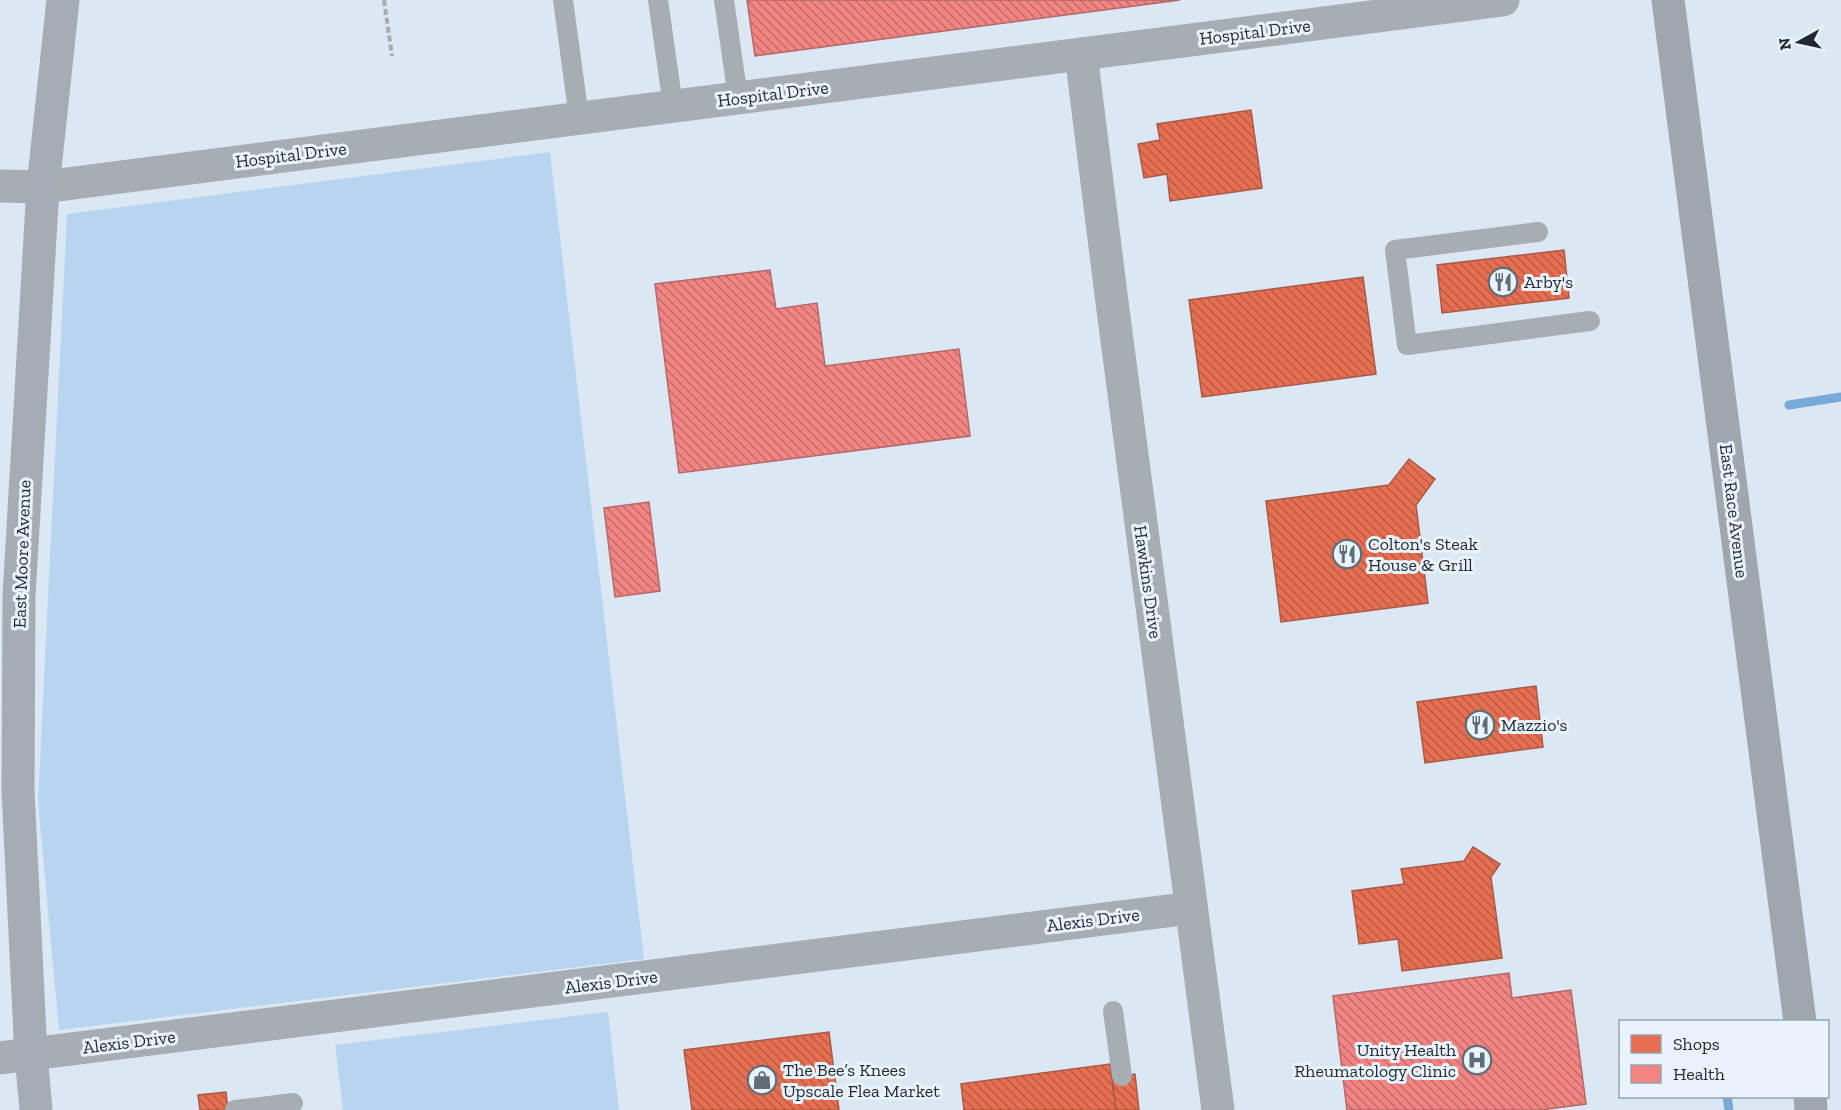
<svg xmlns="http://www.w3.org/2000/svg" width="1841" height="1110" font-family="'Zilla Slab',serif">
<style>
.grass{fill:#b7d5f1}
.shops{fill:url(#shops-back-hatch);stroke:#ab5a48;stroke-width:1.5}
.health{fill:url(#health-back-hatch);stroke:#b2696a;stroke-width:1.5}
.lines{fill:none;stroke-linecap:round;stroke-linejoin:round}
.stream{stroke:#78aad7;stroke-width:9}
.path{stroke:#a4abb1;stroke-width:4;stroke-dasharray:6 3;stroke-linecap:butt}
.lane{stroke:#a6adb3;stroke-width:20}
.street{stroke:#a6adb3;stroke-width:33}
.secondary{stroke:#a5acb3;stroke-width:33}
.primary{stroke:#9fa6ad;stroke-width:33}
.labels{text-anchor:middle;stroke-width:6;stroke-linejoin:round;paint-order:stroke}
.street-label{font-size:18px;fill:#1e2932;stroke:#e8f3fe}
.poi-label{font-size:18px;fill:#1e2932;stroke:#e8f3fe;text-anchor:start}
</style>
<defs>
<pattern id="shops-back-hatch" width="6" height="6" patternUnits="userSpaceOnUse" patternTransform="scale(1.5)"><rect width="6" height="6" fill="#e76f51"/><path d="M-1 5l2 2M0 0l6 6M5-1l2 2" fill="none" stroke="#bb5b44"/></pattern>
<pattern id="health-back-hatch" width="6" height="6" patternUnits="userSpaceOnUse" patternTransform="scale(1.5)"><rect width="6" height="6" fill="#f28482"/><path d="M-1 5l2 2M0 0l6 6M5-1l2 2" fill="none" stroke="#c36c6b"/></pattern>
</defs>
<rect width="100%" height="100%" fill="#dbe7f3"/>
<g class="grass">
<path d="M550,152l94,807 -585,71 -21,-229 29,-587z"/>
<path d="M608,1012l11,98h-276l-8,-65z"/>
</g>
<g class="shops">
<path d="M1251,110l11,78 -92,13 -3,-27 -23,4 -6,-34 22,-4 -3,-16z"/>
<path d="M1564,250l5,48 -127,15 -5,-48z"/>
<path d="M1363,277l13,97 -174,23 -13,-97z"/>
<path d="M1409,459l26,20 -19,26 12,98 -147,19 -15,-121 123,-16z"/>
<path d="M1536,686l7,61 -118,16 -8,-61z"/>
<path d="M1473,847l27,17 -9,13 11,81 -100,13 -4,-32 -39,5 -7,-53 52,-7 -3,-15 63,-8z"/>
<path d="M829,1032l10,78h-147l-8,-60z"/>
<path d="M1110,1064l6,46h-152l-3,-26z"/>
<path d="M1135,1074l4,36h-23l-4,-33z"/>
<path d="M226,1092l2,18h-28l-2,-15z"/>
</g>
<g class="health">
<path d="M747,0h433l-425,56z"/>
<path d="M770,270l6,39 41,-6 8,63 134,-17 11,87 -291,37 -24,-189z"/>
<path d="M649,502l11,89 -45,6 -11,-89z"/>
<path d="M1509,973l3,25 59,-8 15,114 -46,6h-193l-14,-114z"/>
</g>
<g class="lines">
<g class="stream">
<path d="M1789,405l52,-8"/>
<path d="M1727,1096l2,14"/>
</g>
<path class="path" d="M384,0l8,56"/>
<g class="lane">
<path d="M563,0l16,118"/>
<path d="M658,0l15,106"/>
<path d="M724,0l14,98"/>
<path d="M1538,232l-143,18 12,95 183,-24"/>
<path d="M1113,1011l9,65"/>
<path d="M235,1110l58,-7"/>
</g>
<g class="street">
<path d="M1081,54l31,248 106,808"/>
<path d="M0,186l43,1 1460,-187"/>
<path d="M0,1058l1191,-150"/>
</g>
<path class="secondary" d="M36,1110l-5,-55 -13,-264 1,-195 24,-409 20,-187"/>
<g class="primary">
<path d="M1668,0l132,1022"/>
<path d="M1810,1096l1,14"/>
</g>
</g>
<defs>
<g id="restaurant-ring" transform="scale(1.5)"><circle r="9.5" fill="#e8f3fe" stroke="#606c76" stroke-width="1.5"/><path d="M-5-6h1v4h1v-4h1v4h1v-4h1v5L-1.5 .5V6h-2V.5L-5-1ZM5-6V6H3V1.5H1.5Q1.5-4 5-6Z" fill="#606c76"/></g>
<g id="hospital-ring" transform="scale(1.5)"><circle r="9.5" fill="#e8f3fe" stroke="#606c76" stroke-width="1.5"/><path d="M-5-5h3v3.5h4V-5h3V5h-3V1.5h-4V5h-3Z" fill="#606c76"/></g>
<g id="shop-ring" transform="scale(1.5)"><circle r="9.5" fill="#e8f3fe" stroke="#606c76" stroke-width="1.5"/><path d="M-5-2.5h2.3a2.7 3.5 0 0 1 5.4 0H5L5.5 6h-11ZM-1.5-2.5h3a1.5 2.3 0 0 0-3 0Z" fill="#606c76"/></g>
</defs>
<g fill-rule="evenodd">
<use href="#restaurant-ring" x="1503" y="282"/>
<use href="#restaurant-ring" x="1347" y="554"/>
<use href="#restaurant-ring" x="1480" y="725"/>
<use href="#hospital-ring" x="1477" y="1060"/>
<use href="#shop-ring" x="762" y="1080"/>
</g>
<g class="labels">
<g class="street-label">
<text transform="translate(1255 32) rotate(-7)" y="6">Hospital Drive</text>
<text transform="translate(773 94) rotate(-7)" y="6">Hospital Drive</text>
<text transform="translate(291 155) rotate(-7)" y="6">Hospital Drive</text>
<text transform="translate(1734 511) rotate(83)" y="6">East Race Avenue</text>
<text transform="translate(22 554) rotate(-88)" y="6">East Moore Avenue</text>
<text transform="translate(1148 582) rotate(82)" y="6">Hawkins Drive</text>
<text transform="translate(1093 920) rotate(-7)" y="6">Alexis Drive</text>
<text transform="translate(611 982) rotate(-7)" y="6">Alexis Drive</text>
<text transform="translate(129 1042) rotate(-7)" y="6">Alexis Drive</text>
</g>
<g class="poi-label">
<text x="1524" y="288">Arby's</text>
<text x="1368" y="550">Colton's Steak<tspan x="1368" dy="21">House &amp; Grill</tspan></text>
<text x="1501" y="731">Mazzio's</text>
<text x="1456" y="1056" text-anchor="end">Unity Health<tspan x="1456" dy="21">Rheumatology Clinic</tspan></text>
<text x="783" y="1076">The Bee’s Knees<tspan x="783" dy="21">Upscale Flea Market</tspan></text>
</g>
</g>
<rect x="1619" y="1020" width="210" height="78" fill="#e8f3fe" stroke="#97a2ac" stroke-width="1.5"/>
<rect x="1631" y="1035" width="30" height="18" fill="#e76f51" stroke="#97a2ac" stroke-width="1.5"/>
<text x="1673" y="1050" font-size="18" fill="#1e2932">Shops</text>
<rect x="1631" y="1065" width="30" height="18" fill="#f28482" stroke="#97a2ac" stroke-width="1.5"/>
<text x="1673" y="1080" font-size="18" fill="#1e2932">Health</text>
<g transform="translate(1799 42) rotate(262)" stroke="#e8f3fe" stroke-width="4.5" paint-order="stroke">
<path d="M0-4.5L10 22L0 15L-10 22Z" fill="#1e2932"/>
<text y="-9" font-size="16" font-weight="bold" text-anchor="middle" fill="#1e2932">N</text>
</g>
</svg>
